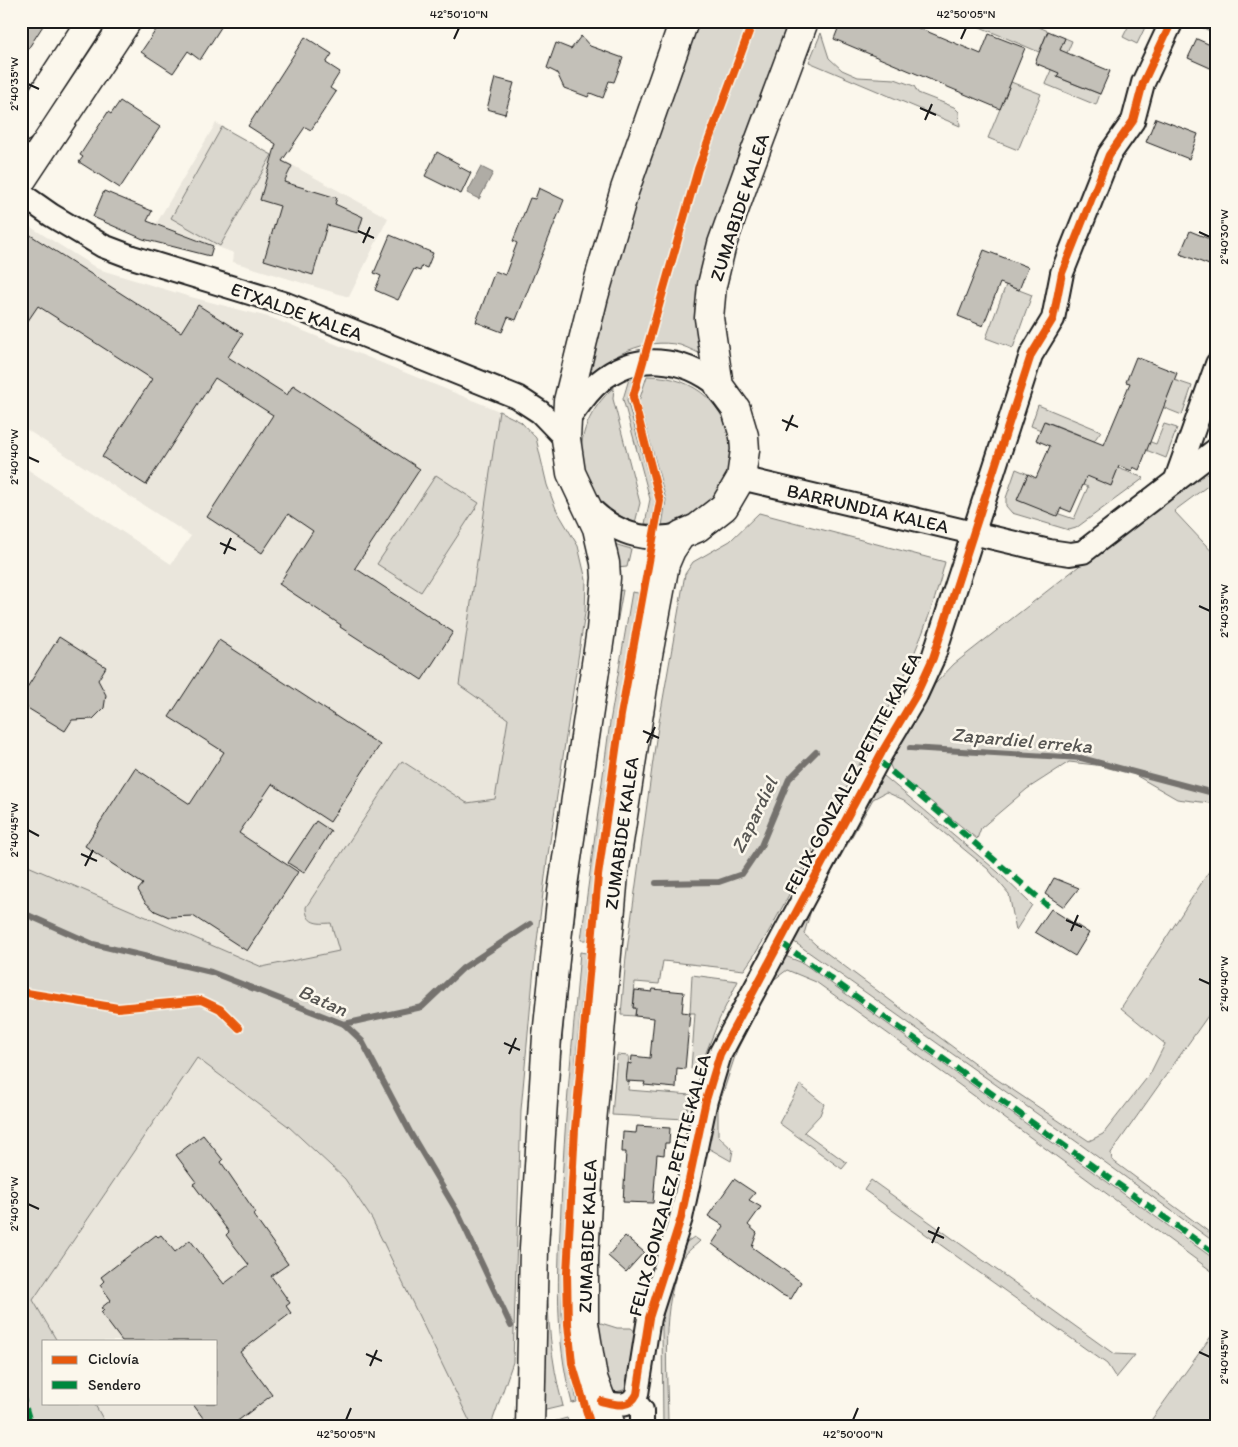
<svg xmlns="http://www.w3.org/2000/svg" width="1238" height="1447" font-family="Itim,sans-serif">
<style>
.built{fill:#eae6dc}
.green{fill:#dad7ce;stroke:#7b7a75}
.water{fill:#afaca5;stroke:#74726e}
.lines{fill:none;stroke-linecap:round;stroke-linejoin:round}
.stream{stroke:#74726e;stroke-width:6}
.building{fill:#c3c0b8;stroke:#1c1c1c}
.minor-casing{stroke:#1c1c1c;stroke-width:26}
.tertiary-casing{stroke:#1c1c1c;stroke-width:31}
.primary-casing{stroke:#1c1c1c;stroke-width:31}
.minor{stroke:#fbf7ec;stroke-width:22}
.tertiary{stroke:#fbf7ec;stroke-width:28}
.primary{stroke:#fbf7ec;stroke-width:28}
.quiet{stroke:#00873e;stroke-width:6;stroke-dasharray:12 6;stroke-linecap:butt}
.cycleway-casing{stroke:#fbf7ec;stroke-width:11}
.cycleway{stroke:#e8590c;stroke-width:8}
.ticks{fill:none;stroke:#1c1c1c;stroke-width:2}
.labels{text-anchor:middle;stroke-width:5;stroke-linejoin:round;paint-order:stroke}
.street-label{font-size:19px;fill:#1c1c1c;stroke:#fbf7ec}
.water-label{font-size:20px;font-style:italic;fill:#575653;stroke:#fbf7ec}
.neatline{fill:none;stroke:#1c1c1c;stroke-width:2}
.ticks-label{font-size:12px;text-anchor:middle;fill:#1c1c1c}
</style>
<rect width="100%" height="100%" fill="#fbf7ec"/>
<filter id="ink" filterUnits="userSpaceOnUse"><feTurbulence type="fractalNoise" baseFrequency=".02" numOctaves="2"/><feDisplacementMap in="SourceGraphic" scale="10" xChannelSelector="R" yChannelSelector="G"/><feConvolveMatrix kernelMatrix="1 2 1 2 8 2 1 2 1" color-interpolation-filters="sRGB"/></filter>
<g filter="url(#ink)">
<g class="built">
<path d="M216,123l172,95 -39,79 -116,-35 1,-9 -78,-29z"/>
<path d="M21,221l77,48 89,27 85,22 227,93 -40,274 49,34 -13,80 -116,144 -117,24 -241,-104v-398l150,99 20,-28 -170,-110z"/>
<path d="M197,1057l91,69 57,53 27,40 100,207h-365l-13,-23h122v-62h-159l-24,-41z"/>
</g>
<g class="green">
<path d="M697,21h99l-44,114 -43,223c-9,-4 -20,-10 -29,-13 -36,-8 -70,11 -96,34l55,-198z"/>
<path d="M966,21h60l22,10 -9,21z"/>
<path d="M1131,21h17l-11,23 -14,-7z"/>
<path d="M1195,21h16l6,3v10l-23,-10z"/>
<path d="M821,33l8,25 13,12 16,7 37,2 19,7 4,7 36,14 5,5 1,14 -151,-64z"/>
<path d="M1065,38l7,3 -15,36 43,17 -4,11 -51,-21z"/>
<path d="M1011,82l30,12 -23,56 -30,-12z"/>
<path d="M222,127l50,28 -52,91 -49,-28z"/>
<path d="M1006,285l26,10 -19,53 -27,-10z"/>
<path d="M647,376c103,0 114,132 15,150l4,-26 -27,-99z"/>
<path d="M629,379h4l-6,21 28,100 -4,24h-6l5,-25 -27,-100z"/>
<path d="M1174,380l18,6 -10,29 -35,-14 4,-10 16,7z"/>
<path d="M614,387l-1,12 27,104 -5,20c-64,-26 -71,-91 -21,-136z"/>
<path d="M1038,405l63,26 -27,38 37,16 7,-17 26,10 -68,50 -7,2 -57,-17 -6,-7v-8l10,-29 12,5 -10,26 56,19 14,-32 -44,-18 23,-3 13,-31 -35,-14 -4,9 -10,-4z"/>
<path d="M499,411l22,11 15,16 11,47 9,24 22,37 8,34 -1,33 -38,248 -12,96 -14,153 -8,252 -22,63 -19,1 -100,-207 -27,-40 -57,-53 -91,-68 -164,242 24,41h-13v62h50l13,23h-86v-563l241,104 77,-16 -8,-28c-14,1 -25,1 -25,-16l96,-146 65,42 28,-4 13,-80 -49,-34z"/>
<path d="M1164,424l13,4 -11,30 -40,-16 3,-8 27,10z"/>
<path d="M1217,458v21l-43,32 43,46v247l-40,-5 -54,-31 -54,-6 -42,27 -46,39 -4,11 -85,-69 -5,-12 31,-56 36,-38z"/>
<path d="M436,475l43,28 -58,89 -44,-28z"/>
<path d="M759,513l186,49c-24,99 -78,187 -126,276 -24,43 -46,92 -75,132l-81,-9 -4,23 -24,-2 -2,26h3l-1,8 -14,-1 5,-58 30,-218 29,-165 8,-12 37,-21z"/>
<path d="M614,544l17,5 -4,18 -10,1z"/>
<path d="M623,590c-32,178 -55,357 -68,537 -6,93 -17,188 8,279l-21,5 7,-244 19,-222 49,-354z"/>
<path d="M632,592l6,1 -34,208 -17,139h-6l29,-218z"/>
<path d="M884,776l114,96 34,33 -16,25 -7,-36 -21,-25 -84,-69 -18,-8 -13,7 -61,108 -8,27 12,11 173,129 100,67 14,-7 47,-60 15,-30 -44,-36 96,-149v144l-106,150 1,7 105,78v6l-133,-97 -294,-208 85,-162z"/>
<path d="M580,952l6,1 -10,105 -13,208 -1,48 4,31 11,57 -5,1c-18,-67 -14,-128 -11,-196 3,-85 12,-170 19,-255z"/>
<path d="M780,954l23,9 414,298v14l-263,-194 -138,-99 -29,-12 -15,11 -35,69 -19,58v28l15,14 -2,11 -28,-16 25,-93z"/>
<path d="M692,975l46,6 -19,39 -20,50 -8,-1 4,-56h-5z"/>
<path d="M617,1055l12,1 -3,25h3l-1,9 63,5 -6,24 -73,-4z"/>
<path d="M800,1085l24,19 -4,11 -16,17 43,31 -5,6 -63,-46z"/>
<path d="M871,1180l243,174 21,1 -19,23 -9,-14 -243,-174z"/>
<path d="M694,1237l6,4c-5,5 -13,10 -16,16 -25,47 -16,117 -16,169h-5l-1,-97 2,-22 20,-63z"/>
<path d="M601,1323l16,5h14l5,4 -9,57 -11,3 -6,-2 -16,-63z"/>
<path d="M1217,1328v98h-70z"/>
<path d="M567,1418l3,8h-28v-1z"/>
</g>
<path class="water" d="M481,167l12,6 -14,26 -12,-6z"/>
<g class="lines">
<g class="stream">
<path d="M910,748l171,10 136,36"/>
<path d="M656,883l63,-1 23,-8 19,-28 28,-67 27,-27"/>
<path d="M21,912l72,32 118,28 133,52 18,17 49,93 47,79 53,113"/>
<path d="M344,1024l78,-17 41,-39 67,-44"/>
</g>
</g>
<g class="building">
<path d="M21,21h25l-25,39z"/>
<path d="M162,21h63l-25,39 -12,-9 -15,22 -32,-21z"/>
<path d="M841,21h61l79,33 8,-20 36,14 -25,61 -166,-70z"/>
<path d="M1048,31l17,7 -5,12 50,21 -10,23 -43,-17 2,-4 -24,-10z"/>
<path d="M581,36l9,10 33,12 -9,24 -5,-1 -6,17 -13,-5 -2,4 -24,-9 -7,-15 -10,-5 9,-25 15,6z"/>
<path d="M305,37l27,17 -6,9 14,9 -10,16 6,4 -25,38 -6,-3 -23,34 10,5 -8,16 53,16 -2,6 28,13 -5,16 -31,-8 -14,50 -49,-15 16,-54 -20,-6 16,-56 -28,-18z"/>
<path d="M1197,39l20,9v23l-29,-13z"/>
<path d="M495,78l19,5 -9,31 -18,-5z"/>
<path d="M120,101l40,26 -40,61 -41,-26 4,-5 -3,-2 28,-43 3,2z"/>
<path d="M1156,118l42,16 -9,25 -43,-17z"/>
<path d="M437,152l22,12 -1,2 13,7 -10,21 -36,-18z"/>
<path d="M539,188l25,12 -48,120 -8,-3 -6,15 -26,-10 19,-51 10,4 12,-32 -4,-2 17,-43 5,1z"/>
<path d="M104,191l48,20 -5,10 66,25 -3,10 -67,-17 -50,-22z"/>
<path d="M21,229l160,103 17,-27 45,29 -15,23 59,38 6,-10 127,84 -65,99 98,64 -31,48 -82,-53 1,-2 -62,-41 34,-53 -25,-17 -26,39 -55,-36 66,-102 -58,-37 -69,107 -44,-28 50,-78 -114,-73 -17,25z"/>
<path d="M1190,231l27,11v13l-5,11 -32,-12z"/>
<path d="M390,235l43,18 -6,15 -5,-2 -2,5 -6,-2 -16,31 -23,-10 6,-14 -7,-3z"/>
<path d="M984,250l44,17 -9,23 -19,-7 -17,43 -25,-10z"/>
<path d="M1136,357l41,16 -38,97 -6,-3 -1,4 -13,-5 -8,20 -24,-10 -16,36 -10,-4 -4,8 -40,-16 11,-26 8,4 14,-32 -14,-6 8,-19 60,24 26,-62 -4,-1z"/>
<path d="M59,637l47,30 -8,13 8,15 -2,13 -11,11 -21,1 -7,11 -44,-27v-7z"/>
<path d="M219,640l161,105 -50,77 -58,-38 -33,49 59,39 -51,79 -54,-35 -24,1 -14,-6 -10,-9 -7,-12 5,-6 -58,-38 50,-78 55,36 34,-52 -55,-35z"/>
<path d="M316,821l15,10 -27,42 -16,-10z"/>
<path d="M1054,878l25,10 -15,19 -19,-13z"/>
<path d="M1051,909l38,24 -14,23 -40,-24z"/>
<path d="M653,989l31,3 -2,20 8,1 -5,56 -8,-1 -1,20 -32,-3 1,-3 -19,-1 2,-18 3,1 1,-8 18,2 4,-40 -19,-2 1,-8h-3l2,-18 17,2z"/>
<path d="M637,1126l33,2 -1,15h-4l-1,12 -7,-1 -4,49 -30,-1 3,-50h-4l1,-20 13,1z"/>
<path d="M203,1135l20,25 -2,2 35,51 -3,2 35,49 -17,12 19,27 -4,3 5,7 -51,39 32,43 -41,31h-22l-17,-23h24v-62h-94l-21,-28 3,-3 -3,-2 10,-8 -11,-15 4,-4 -3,-4 55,-42 2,2 3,-2 14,17 15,-12 34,44 25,-19 -23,-30 3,-3 -36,-48 3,-2 -20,-27z"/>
<path d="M734,1179l21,14 -6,7 12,7 -13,18 9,8 -5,14 49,35 -10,17 -13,-6 -66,-49 12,-18 -16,-10z"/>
<path d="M625,1236l19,16 -18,20 -18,-16z"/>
</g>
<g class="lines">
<g class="minor-casing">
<g id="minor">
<path d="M21,194l30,21 52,31 29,11 154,47 231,93 23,15 26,27"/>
<path d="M567,421c10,-13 19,-28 32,-39 37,-31 84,-25 120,4"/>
<path d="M741,478l308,73 21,3 13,-2 134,-103"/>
<path d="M1175,482l42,-118"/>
<path d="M588,506c25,27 57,37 93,29"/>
<path d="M634,1400l8,10v16"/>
<path d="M601,1401c13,3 28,9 36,-7l12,-76 32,-100 25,-118 14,-46 162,-302 34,-57 17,-37 98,-303 22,-36 9,-46 47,-118 24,-34 10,-38 29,-62"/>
</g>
</g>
<g class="tertiary-casing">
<g id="tertiary">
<path d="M21,128l70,-107"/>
<path d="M21,181l106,-160"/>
</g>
</g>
<g class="primary-casing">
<g id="primary">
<path d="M530,1426l4,-178 13,-212 15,-144 39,-262 5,-52 -1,-15 -8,-35 -26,-55 -5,-34 2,-38 26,-105 31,-107 59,-168"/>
<path d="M611,1426l-18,-48 -9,-55v-64l6,-114 24,-271 34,-219 17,-91 6,-14 10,-15 16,-7 27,-21 17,-29 4,-28 -1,-14 -8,-27 -17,-23 -10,-68 3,-33 10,-41 25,-70 57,-153"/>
</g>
</g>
<use href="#minor" class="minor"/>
<use href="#tertiary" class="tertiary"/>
<use href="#primary" class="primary"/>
<g class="quiet">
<path d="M878,760l170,146"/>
<path d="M780,942l437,313"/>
<path d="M21,1391l10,35"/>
</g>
<g class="cycleway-casing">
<g id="cycleway">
<path d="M21,992l97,16 83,-8 19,9 19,19"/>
<path d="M601,1401c13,3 28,9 36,-7l12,-76 32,-100 25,-118 14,-46 162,-302 34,-57 17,-37 98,-303 22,-36 9,-46 47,-118 24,-34 10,-38 29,-62"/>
<path d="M591,1426l-19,-63 -4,-39 -1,-51 8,-144 23,-253 23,-161 39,-214 -27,-104 65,-228 55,-148"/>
</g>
</g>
<use href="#cycleway" class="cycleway"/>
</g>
</g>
<path class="ticks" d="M454,39l5,-11M961,39l5,-11M28,84l11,5M920,108l16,7M925,120l7,-16M358,231l16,7M1199,232l11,5M363,243l7,-16M782,420l16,7M786,431l7,-16M28,457l11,5M220,543l16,7M224,554l7,-16M1199,606l11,5M643,731l16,7M647,743l8,-16M28,830l11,6M81,854l16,7M85,866l8,-16M1066,920l16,7M1071,931l7,-16M1199,979l11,5M504,1043l16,7M509,1054l7,-16M28,1204l11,5M928,1231l16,7M932,1243l7,-16M1199,1352l11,5M366,1354l16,7M370,1366l7,-16M346,1420l5,-12M853,1420l5,-12"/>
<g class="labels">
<g class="street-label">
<text transform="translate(739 207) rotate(-72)" y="7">ZUMABIDE KALEA</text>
<text transform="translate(297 311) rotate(20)" y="7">ETXALDE KALEA</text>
<text transform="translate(868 508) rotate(13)" y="7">BARRUNDIA KALEA</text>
<text transform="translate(852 773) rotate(-62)" y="7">FELIX GONZALEZ PETITE KALEA</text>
<text transform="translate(621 833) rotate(-82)" y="7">ZUMABIDE KALEA</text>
<text transform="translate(669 1185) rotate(-75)" y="7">FELIX GONZALEZ PETITE KALEA</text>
<text transform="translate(587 1236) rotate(-88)" y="7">ZUMABIDE KALEA</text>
</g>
<g class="water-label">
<text transform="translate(1022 740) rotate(5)" y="7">Zapardiel erreka</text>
<text transform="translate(754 815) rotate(-64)" y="7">Zapardiel</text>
<text transform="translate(323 1000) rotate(24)" y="7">Batan</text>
</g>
</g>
<rect width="1238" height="1447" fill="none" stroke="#fbf7ec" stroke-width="55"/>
<rect x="42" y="1340" width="175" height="65" fill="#fbf7ec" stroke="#a29f99"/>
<rect x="52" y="1356" width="25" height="8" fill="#e8590c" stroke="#a29f99"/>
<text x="88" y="1364" font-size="15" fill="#1c1c1c">Ciclovía</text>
<rect x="52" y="1381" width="25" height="8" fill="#00873e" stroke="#a29f99"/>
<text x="88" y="1390" font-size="15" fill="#1c1c1c">Sendero</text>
<rect x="28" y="28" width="1182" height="1392" class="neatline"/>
<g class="ticks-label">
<text x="459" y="18">42°50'10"N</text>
<text x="966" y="18">42°50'05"N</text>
<text transform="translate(14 84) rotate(-90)" y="4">2°40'35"W</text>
<text transform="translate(1224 237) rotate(-90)" y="4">2°40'30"W</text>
<text transform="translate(14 457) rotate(-90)" y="4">2°40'40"W</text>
<text transform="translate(1224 611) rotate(-90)" y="4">2°40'35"W</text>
<text transform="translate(14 830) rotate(-90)" y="4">2°40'45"W</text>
<text transform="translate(1224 984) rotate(-90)" y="4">2°40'40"W</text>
<text transform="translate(14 1204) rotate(-90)" y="4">2°40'50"W</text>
<text transform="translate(1224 1357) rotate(-90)" y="4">2°40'45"W</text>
<text x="346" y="1438">42°50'05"N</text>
<text x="853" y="1438">42°50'00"N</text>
</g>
</svg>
